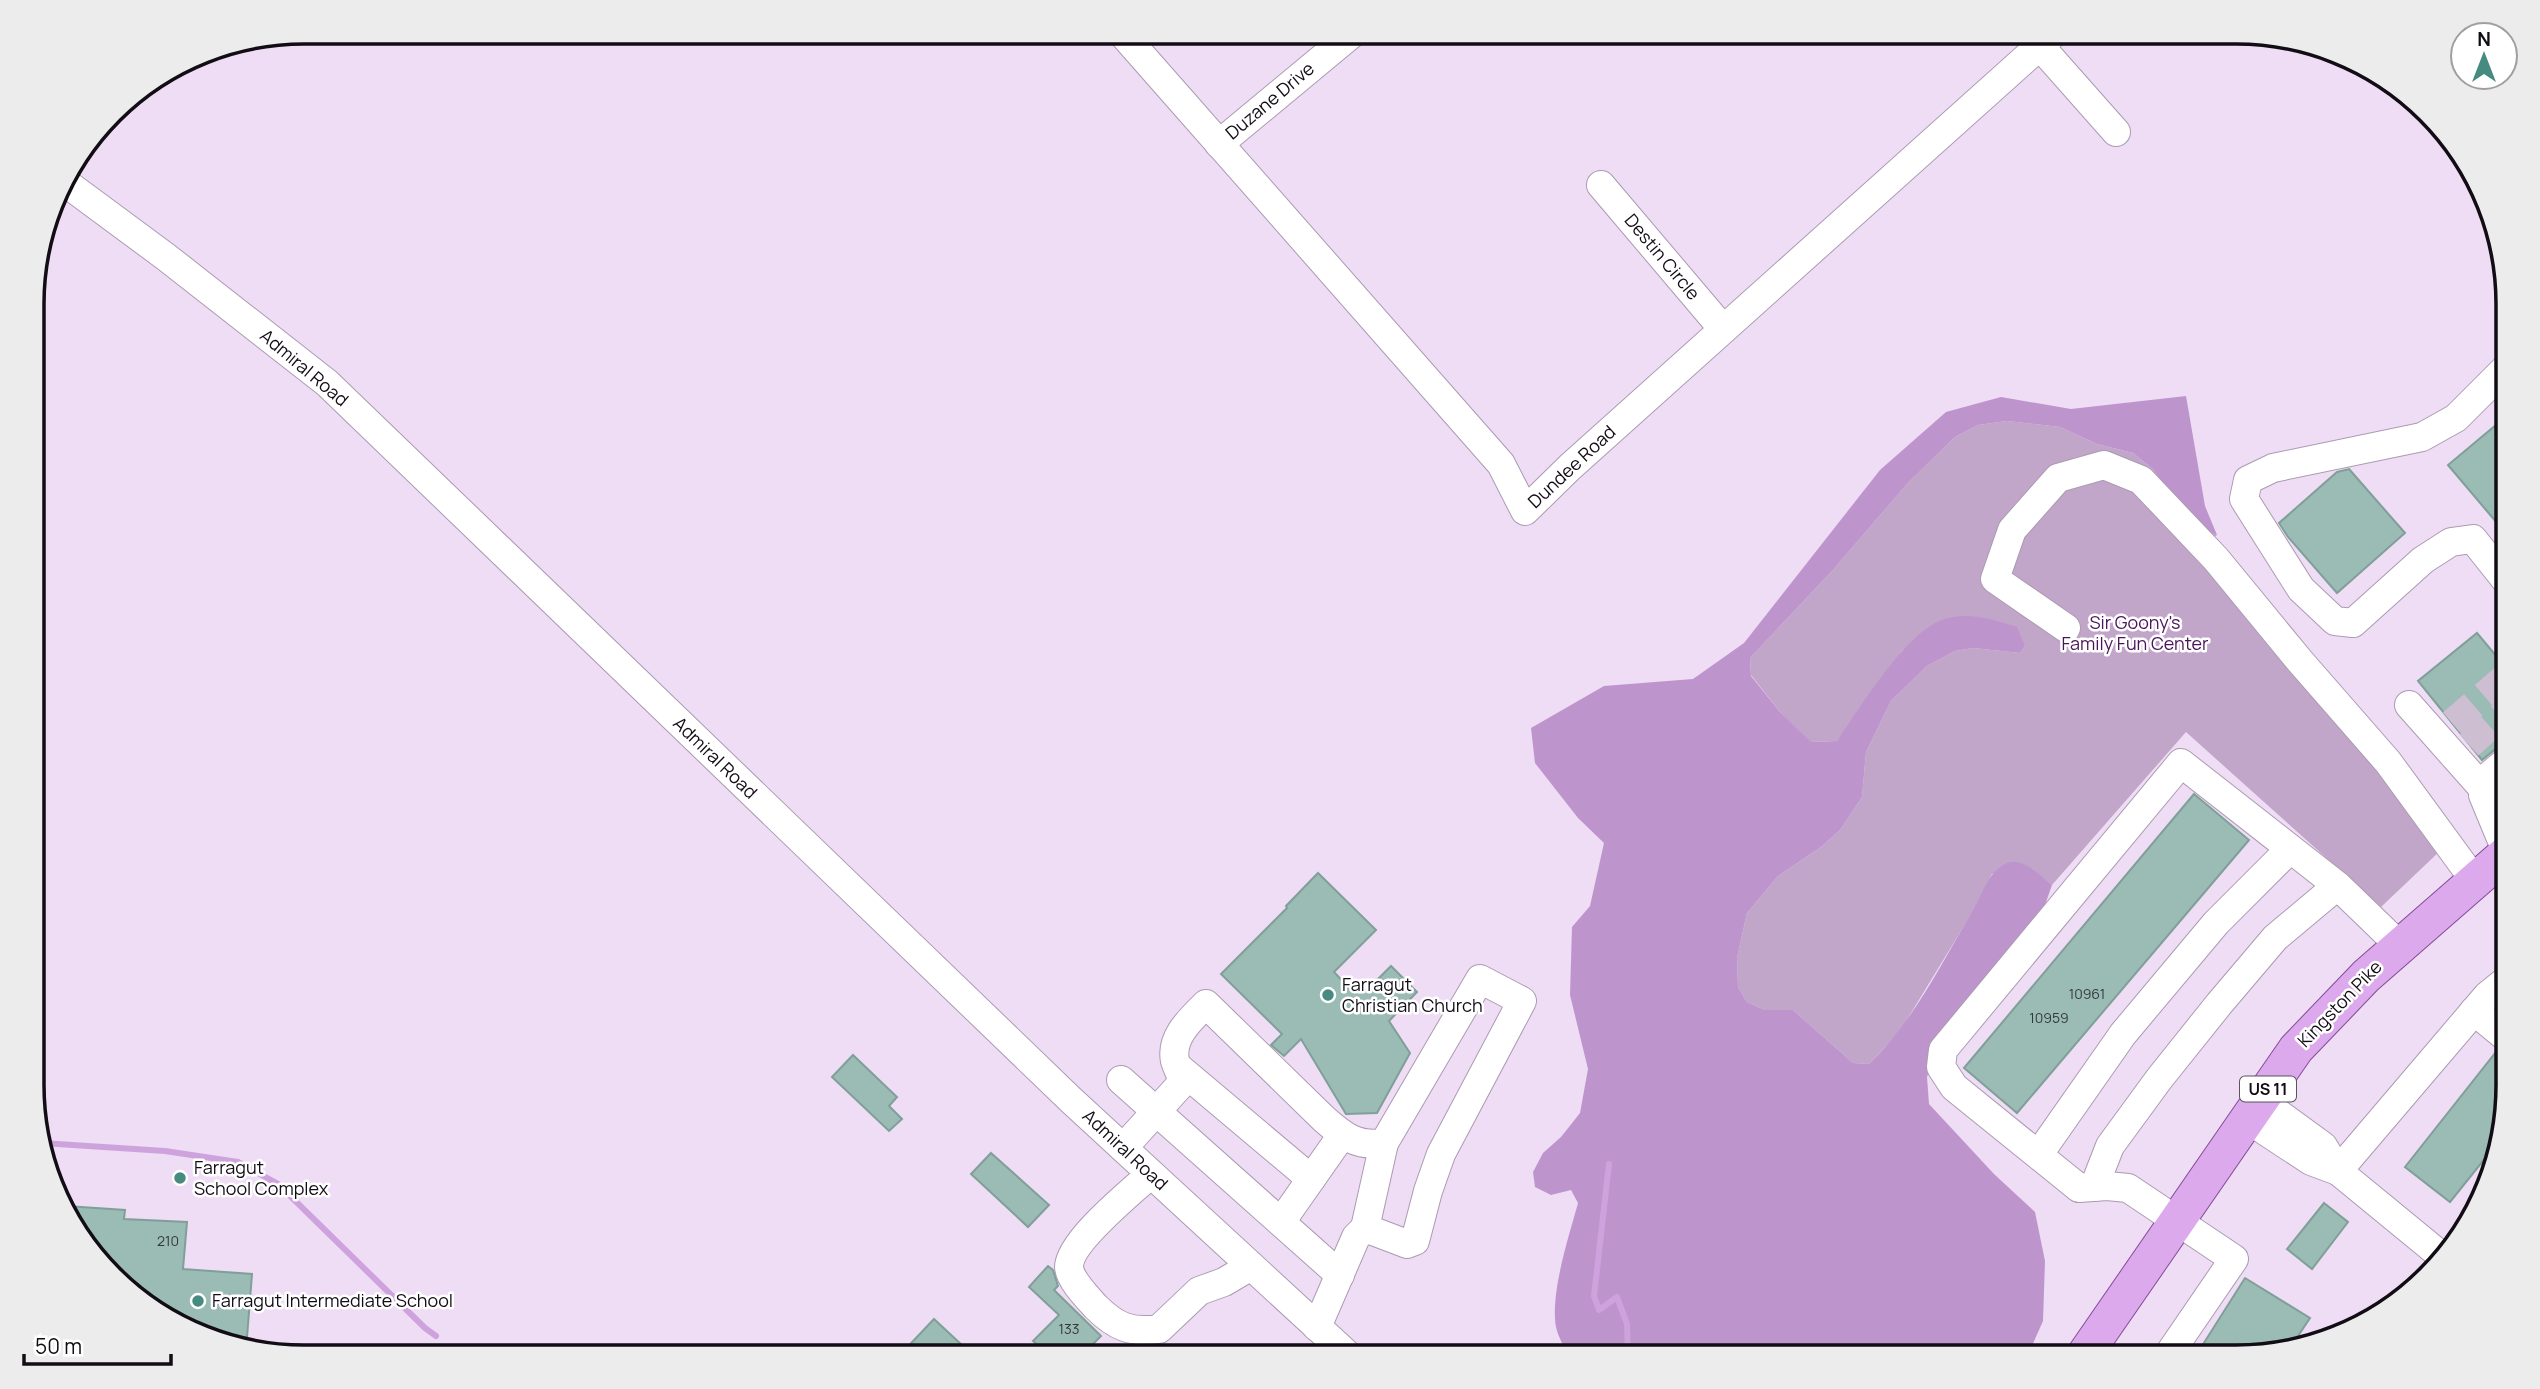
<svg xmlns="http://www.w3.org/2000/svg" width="2540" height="1389" font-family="Manrope,sans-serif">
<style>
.green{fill:#c1a6ca}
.forest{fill:#be94cd}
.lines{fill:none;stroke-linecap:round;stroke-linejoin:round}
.stream{stroke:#cea3dd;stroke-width:6}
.building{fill:#9bbbb5;stroke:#809f99;stroke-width:2}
.minor-tunnel{stroke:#cdbed2;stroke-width:28;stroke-dasharray:28 14;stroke-linecap:butt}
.minor-casing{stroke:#ab9bb1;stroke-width:30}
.major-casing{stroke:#854c98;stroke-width:37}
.minor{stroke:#fff;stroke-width:28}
.major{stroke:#dba9ec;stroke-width:35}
.poi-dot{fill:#478b80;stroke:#fff;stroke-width:2.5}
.labels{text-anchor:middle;stroke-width:5;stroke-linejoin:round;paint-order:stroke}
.number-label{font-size:14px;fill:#34383c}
.shield{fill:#fff;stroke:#59555a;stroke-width:2}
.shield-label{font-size:16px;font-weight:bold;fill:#120c14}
.street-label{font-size:18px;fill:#120c14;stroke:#fff}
.park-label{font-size:18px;fill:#4a155a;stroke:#fff}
.poi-label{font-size:18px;fill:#120c14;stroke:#fff;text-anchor:start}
.rim{fill:none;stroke:#120c14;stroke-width:3.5}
</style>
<rect width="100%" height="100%" fill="#eeddf4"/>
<path class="green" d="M2007,421l53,6 37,17 36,9 20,16 19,31 30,30 15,5 -12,9 236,306 -60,57 -195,-175 -134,153 -20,-16 -40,5 -14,29 -78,128 -31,33 -16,-1 -60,-53h-28l-18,-8 -9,-15 -1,-29 10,-45 31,-37 43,-29 20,-18 21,-32 4,-45 25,-51 36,-35 28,-15 18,-3 47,5 5,-7 -122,4 -66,91 -27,1 -30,-30 -29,-37 -1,-17 82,-87 75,-87 48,-47 23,-12z"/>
<path class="forest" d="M2186,396l19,110 12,29 -15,-5 -30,-30 -19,-31 -20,-16 -36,-9 -37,-17 -53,-6 -29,4 -23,12 -48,47 -75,87 -82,87 1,18 29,36 31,30 26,-1c24,-34 71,-114 111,-123 23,-6 48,2 69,9l8,19 -5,7 -47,-5 -18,3 -28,15 -36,35 -25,51 -4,45 -21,32 -20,18 -43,29 -31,37 -10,45 1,29 9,15 18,8h28l60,53 16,1c44,-42 72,-100 103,-152 10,-16 15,-39 33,-48 16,-9 35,11 47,21l-7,20 -105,135 -13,37 2,27 65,70 41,38 10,49 -2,60 -16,36h-458c-4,-9 -11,-20 -13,-30 -6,-34 13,-91 22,-124l-7,-13 -20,5 -16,-8 -2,-15 10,-19 18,-16 19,-24 8,-44 -18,-74 2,-68 18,-21 14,-63 -26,-25 -43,-55 -4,-35 73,-42 89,-7 51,-36 136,-173 66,-58 55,-15 70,12z"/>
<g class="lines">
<g class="stream">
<path d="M42,1143l123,8 73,11 40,22 147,144 11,8"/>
<path d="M1609,1164l-15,132 5,14 18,-13 10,27 1,33"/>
</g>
</g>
<g class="building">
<path d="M2508,415v121l-60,-71z"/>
<path d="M2349,469l56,64 -68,60 -49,-56 -9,-14 58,-51z"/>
<path d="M2477,633l31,37v74l-10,3 -16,13 -64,-79z"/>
<path d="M2194,794l55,46 -232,273 -53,-45z"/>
<path d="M1318,873l58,57 -42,42 16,17h18l23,-23 26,26 -28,29 21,32 -33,60 -31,1 -45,-75 -17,17 -13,-11 11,-11 -61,-60 66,-66 -1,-2z"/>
<path d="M2496,1052l12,10v40l-13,44 -45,56 -45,-35z"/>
<path d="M853,1055l44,42 -8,9 13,13 -13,12 -57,-54z"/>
<path d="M991,1153l58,52 -21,22 -57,-53z"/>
<path d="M2324,1203l24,19 -36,47 -25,-20z"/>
<path d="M66,1206l59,4 -1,9 63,3 -4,47 69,5 -6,76 -13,-2 -65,-27 -90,-84z"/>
<path d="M1048,1266l5,4 5,16 -4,4 47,46 -21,21h-29l-18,-16 26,-26 -30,-28z"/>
<path d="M2245,1278l65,40 -12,18 8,5 -53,16h-58z"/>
<path d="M934,1319l29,27 -11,11h-54z"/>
</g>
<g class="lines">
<g class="minor-tunnel">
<path d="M2452,723l56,-48"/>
<path d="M2469,745l39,-35"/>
</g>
<g class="minor-casing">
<g id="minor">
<path d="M1121,32l380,432 24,47 45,-44 485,-435"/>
<path d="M2039,45l77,87"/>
<path d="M1219,144l135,-112"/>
<path d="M62,180l104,77 161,126 744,717 279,257"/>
<path d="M1601,185l122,144"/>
<path d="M2508,366l-52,52 -34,19 -149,31 -25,12 -4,19 57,90 34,32 18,2 70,-63 28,-18 22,-3 35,44"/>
<path d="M2066,628l-71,-49 17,-49 46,-52 46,-13 37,15 75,79 83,101 89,102 87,119"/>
<path d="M2409,705l70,79 29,-24"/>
<path d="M2488,783l-5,12 24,58"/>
<path d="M2474,1011l34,28"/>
<path d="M1178,1067l133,112"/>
<path d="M1121,1080l219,195"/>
<path d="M2260,1100l63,46 15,25 106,87"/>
<path d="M2247,1119l64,42 27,10"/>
<path d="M1123,1148l60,-66c-2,-8 -6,-14 -8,-21 -5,-24 16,-42 31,-57l118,115c19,17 33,28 60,24l96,-164 42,22 -81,153 -13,37 -13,50 -8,3 -42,-16 -9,9 -39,90"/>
<path d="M2039,1154l84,-120 93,-111 74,-74"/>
<path d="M2338,1171l149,-175 21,-17"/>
<path d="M1151,1174c-19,17 -82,68 -82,93 1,13 18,30 27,40 20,20 35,26 63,22l40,-38 25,-9 27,-16"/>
<path d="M2094,1187l16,-41 49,-67 60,-75 56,-66 62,-52"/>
<path d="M1281,1222l61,-87"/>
<path d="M1365,1228l19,-85"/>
<path d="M2167,1357l67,-98 -106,-71 -21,-2 -28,2 -125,-101 -13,-20 2,-17 238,-287 157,123 61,59"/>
</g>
</g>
<g class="major-casing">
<path id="major" d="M2083,1357l213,-308 70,-73 142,-124"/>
</g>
<use href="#minor" class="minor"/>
<use href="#major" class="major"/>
</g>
<g class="poi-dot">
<circle cx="1328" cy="995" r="7"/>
<circle cx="180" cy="1178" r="7"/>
<circle cx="198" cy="1301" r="7"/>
</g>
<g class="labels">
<g class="number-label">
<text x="2087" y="999">10961</text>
<text x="2049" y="1023">10959</text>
<text x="168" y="1246">210</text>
<text x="1069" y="1334">133</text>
</g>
<rect class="shield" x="2240" y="1076.5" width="56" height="25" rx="5"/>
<g class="shield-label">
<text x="2268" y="1095">US 11</text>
</g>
<g class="street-label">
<text transform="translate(1270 101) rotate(-40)" y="6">Duzane Drive</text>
<text transform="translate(1662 257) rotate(50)" y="6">Destin Circle</text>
<text transform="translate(304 368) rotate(40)" y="6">Admiral Road</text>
<text transform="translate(1572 467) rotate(-43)" y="6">Dundee Road</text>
<text transform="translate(715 758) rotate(44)" y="6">Admiral Road</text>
<text transform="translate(2340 1004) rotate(-46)" y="6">Kingston Pike</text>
<text transform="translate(1125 1150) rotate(43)" y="6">Admiral Road</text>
</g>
<g class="park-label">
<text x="2135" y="629">Sir Goony's<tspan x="2135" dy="21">Family Fun Center</tspan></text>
</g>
<g class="poi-label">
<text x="1342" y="991">Farragut<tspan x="1342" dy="21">Christian Church</tspan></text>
<text x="194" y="1174">Farragut<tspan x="194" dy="21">School Complex</tspan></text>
<text x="212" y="1307">Farragut Intermediate School</text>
</g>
</g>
<path d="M0 0H2540V1389H0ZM304 44H2236A260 260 0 0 1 2496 304V1085A260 260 0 0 1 2236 1345H304A260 260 0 0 1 44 1085V304A260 260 0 0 1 304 44Z" fill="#ececec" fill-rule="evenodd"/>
<path class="rim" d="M304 44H2236A260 260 0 0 1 2496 304V1085A260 260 0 0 1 2236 1345H304A260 260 0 0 1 44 1085V304A260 260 0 0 1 304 44Z"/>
<g transform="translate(2484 56)"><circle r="33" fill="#ffffff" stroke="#a09ea1" stroke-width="2"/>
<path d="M0-5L12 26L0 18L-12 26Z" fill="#478b80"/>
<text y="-10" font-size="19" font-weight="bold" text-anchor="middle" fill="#120c14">N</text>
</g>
<path d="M24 1354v10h147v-10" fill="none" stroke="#120c14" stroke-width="3.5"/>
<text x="35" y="1354" font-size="21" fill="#120c14" stroke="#ffffff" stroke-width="5" paint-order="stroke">50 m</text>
</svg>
